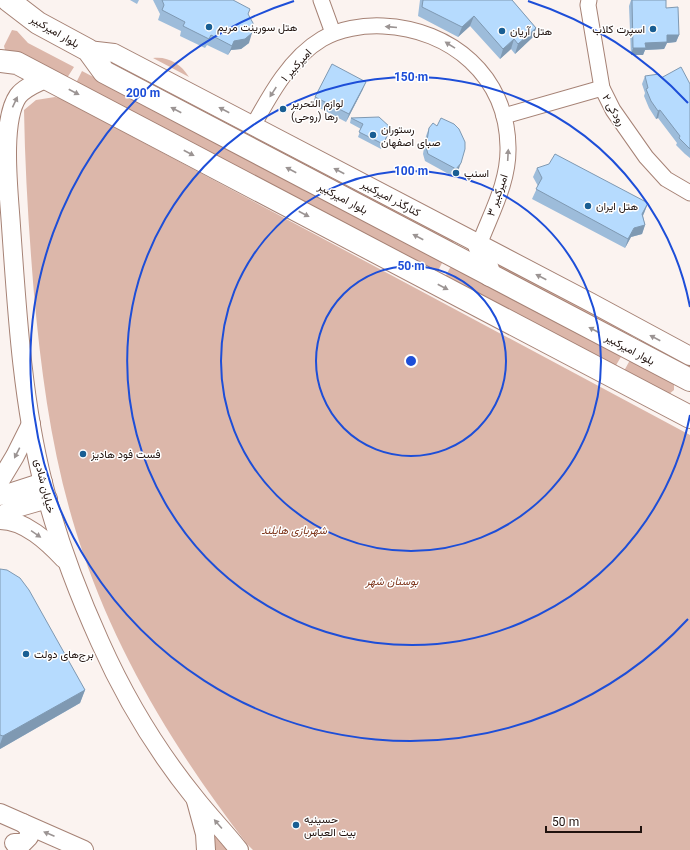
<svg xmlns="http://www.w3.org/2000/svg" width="690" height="850" font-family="Georgia,Vazirmatn,serif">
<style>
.green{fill:#dcb7aa}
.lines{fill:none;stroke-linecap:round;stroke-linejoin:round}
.minor-casing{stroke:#a68275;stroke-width:17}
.tertiary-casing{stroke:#a68275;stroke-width:20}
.primary-casing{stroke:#a68275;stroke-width:24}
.minor{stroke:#fff;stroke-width:15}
.tertiary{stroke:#fff;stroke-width:18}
.primary{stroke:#fff;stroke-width:22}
.wall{fill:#9dbcda}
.shaded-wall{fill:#7f99b2}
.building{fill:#b6dbfe;stroke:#7f99b2}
.oneway{fill:#9b9493}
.ring{fill:none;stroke:#1d4ed8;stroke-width:2}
.poi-dot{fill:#195e93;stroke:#fff;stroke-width:1.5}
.labels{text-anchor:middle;stroke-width:3;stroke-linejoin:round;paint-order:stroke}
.poi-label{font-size:11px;fill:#20120e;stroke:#fff;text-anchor:start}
.street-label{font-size:11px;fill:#20120e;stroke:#fff}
.park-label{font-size:11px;font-style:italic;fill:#7e361c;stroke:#fff}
.centre{fill:#1d4ed8;stroke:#fff;stroke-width:2}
.ring-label{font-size:12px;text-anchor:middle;font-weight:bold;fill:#1d4ed8;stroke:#fff;stroke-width:3;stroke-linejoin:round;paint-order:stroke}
</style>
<rect width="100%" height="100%" fill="#fbf3f0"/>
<g class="green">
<path d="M12,30l5,1 11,12 46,24 -7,11 -46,-24 -16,-4 -1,-4z"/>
<path d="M153,58c15,-2 28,6 36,19z"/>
<path d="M112,59l343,180 -3,5 -343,-180z"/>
<path d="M82,71l361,190 -6,12 -361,-190z"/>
<path d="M55,97l7,2 628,336v415h-437l-6,-6c-68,-88 -128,-185 -164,-291 -29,-84 -41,-171 -49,-259 -5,-61 -9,-123 -10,-184l12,-10z"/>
<path d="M490,258l143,75 -3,5 -137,-72z"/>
<path d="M451,266l171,89 -7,12 -170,-90z"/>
<path d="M641,338l49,25v7l-51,-27z"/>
<path d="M630,360l44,24v6l-5,4 -45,-23z"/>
<path d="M214,829l17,21h-19z"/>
</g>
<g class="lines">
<g class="minor-casing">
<g id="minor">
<path d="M321,0l12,33"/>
<path d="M589,0l-1,5 14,83 11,22 33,47 20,22 24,14"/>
<path d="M504,116l98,-28"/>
<path d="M253,126c17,-31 37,-68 69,-87 17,-10 41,-14 61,-13 68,3 124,50 125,121 1,35 -17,66 -29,98"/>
</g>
</g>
<g class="tertiary-casing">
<g id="tertiary">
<path d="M88,50l26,3 476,249 100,54"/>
<path d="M47,78c-10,5 -22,9 -29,18 -18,26 -9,97 -7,130 6,85 11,173 32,257 14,55 34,108 57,159 25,56 57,109 95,156 14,18 30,34 44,52"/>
<path d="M0,481l15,-25 16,-32"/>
<path d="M0,496l43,-14"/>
<path d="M0,516l13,-7 35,-10"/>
<path d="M0,520c25,0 48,22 64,39"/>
<path d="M196,801l9,33 1,16"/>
<path d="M0,813l84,37"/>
<path d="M14,843h9l6,-6v-8l-6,-6"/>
</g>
</g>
<g class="primary-casing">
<g id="primary">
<path d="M8,0l30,23 50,27 16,22 586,308"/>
<path d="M0,61l17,2 673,354"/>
<path d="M479,245l11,30"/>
</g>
</g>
<use href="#minor" class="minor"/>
<use href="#tertiary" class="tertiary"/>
<use href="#primary" class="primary"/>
</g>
<g class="wall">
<path d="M130,0h9l-2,4z"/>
<path d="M153,0h80l15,15 1,28 -8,6 -10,1 -3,5 -21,-10 -2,3 -25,-12 1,-5 -23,-11 2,-6z"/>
<path d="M417,0h95l24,28 -3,9 -18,17 -4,-5 -11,10 -30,-33 -12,11 -40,-21 2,-16z"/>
<path d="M631,0h35v8l13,27 -3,7 -9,1 -3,6 -19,1 -2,5h-12l-2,-49z"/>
<path d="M645,76l16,2 29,6v74l-5,-4 -9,-9 1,-2 -19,-25 -2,1 -7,-11 -5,-12 1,-3 -3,-9z"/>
<path d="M363,89l-17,33 -34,-18 3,-7z"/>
<path d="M351,118l40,10 -10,21 -23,-12 3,-8 -11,-6z"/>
<path d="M437,126l21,45 -4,6 -29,-16 -2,-7 3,-18 3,-8z"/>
<path d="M537,168l111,35 -5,13 2,9 -3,9 -11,3 -6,11 -93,-49 6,-13 -5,-9z"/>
<path d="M0,569l85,121 -5,13 -80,46z"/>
</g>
<g class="shaded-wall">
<path d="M474,16l-4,10 -12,11 4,-10z"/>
<path d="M536,28l-3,9 -18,17 3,-10z"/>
<path d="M252,33l-3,10 -8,6 -10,1 -3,5 6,-14z"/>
<path d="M667,35h12l-3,7 -9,1 -3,6 -19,1 -2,5h-12l2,-7 12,-5z"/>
<path d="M514,39l-3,10 -11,10 3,-10z"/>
<path d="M366,82l-3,7 -17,33 3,-8z"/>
<path d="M660,110l-2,8 -2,1 2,-8z"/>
<path d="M391,128l-2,5 -8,16 2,-5z"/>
<path d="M461,163l-3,8 -4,6 2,-8z"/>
<path d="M648,203l-4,10 -5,10 3,-9z"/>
<path d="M645,225l-3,9 -11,3 -6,11 3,-9 6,-11z"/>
<path d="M85,690l-5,13 -80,46v-5l3,-8z"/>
</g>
<g class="building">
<path d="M162,0h71l17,9 -2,5 5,9 -1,10 -7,6 -11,2 -2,5 -21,-11 -2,4 -26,-13 2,-4 -23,-12 2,-5z"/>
<path d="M423,0h89l24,28 -18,16 -4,-5 -11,10 -29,-33 -12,11 -40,-20z"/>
<path d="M632,0h34v8l12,-1 1,28h-12v7l-22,1 1,5h-13z"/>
<path d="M332,64l34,18 -17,32 -34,-17z"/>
<path d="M681,67l9,17v65l-11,-11 1,-2 -20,-26 -2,1 -7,-10 -5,-12 2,-1 -3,-12 14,-2 2,4z"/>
<path d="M379,117l12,11 -8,16 -24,-12 4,-8 -12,-6z"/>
<path d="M441,118l13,6 5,5 6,13v7l-4,14 -5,6 -28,-15 -2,-7 3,-19 4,-5 4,3z"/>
<path d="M555,154l93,49 -6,11 3,11 -11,3 -6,11 -92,-50 6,-11 -5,-10 12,-4z"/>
<path d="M0,569l7,1 13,8 9,12 56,100 -82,46 -3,-1z"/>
</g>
<defs><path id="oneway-solid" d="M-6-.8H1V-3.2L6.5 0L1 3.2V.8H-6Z"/></defs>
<g class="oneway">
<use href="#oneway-solid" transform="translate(391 27) rotate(-175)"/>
<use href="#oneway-solid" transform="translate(450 45) rotate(-148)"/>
<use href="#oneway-solid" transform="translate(74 92) rotate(28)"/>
<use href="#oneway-solid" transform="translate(273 92) rotate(123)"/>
<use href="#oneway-solid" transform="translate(15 102) rotate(-65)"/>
<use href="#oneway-solid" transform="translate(176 110) rotate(-152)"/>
<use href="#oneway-solid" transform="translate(224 110) rotate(-152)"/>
<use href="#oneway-solid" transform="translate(189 153) rotate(28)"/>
<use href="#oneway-solid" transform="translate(508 155) rotate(-87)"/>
<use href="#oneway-solid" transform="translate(291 170) rotate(-152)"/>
<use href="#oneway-solid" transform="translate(339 171) rotate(-152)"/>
<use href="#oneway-solid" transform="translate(304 214) rotate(28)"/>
<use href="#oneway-solid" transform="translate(418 237) rotate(-152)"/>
<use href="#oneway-solid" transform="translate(541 277) rotate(-153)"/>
<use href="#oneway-solid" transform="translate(443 287) rotate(28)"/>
<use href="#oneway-solid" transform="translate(594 330) rotate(-152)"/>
<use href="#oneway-solid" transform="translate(655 338) rotate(-152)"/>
<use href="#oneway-solid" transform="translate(17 453) rotate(117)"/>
<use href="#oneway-solid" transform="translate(36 534) rotate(34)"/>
<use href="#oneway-solid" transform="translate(218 824) rotate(-131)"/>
<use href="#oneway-solid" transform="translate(49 834) rotate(-157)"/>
</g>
<g class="ring">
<circle cx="411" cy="361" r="95"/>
<circle cx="411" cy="361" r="190"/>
<path d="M690 415A284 284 0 1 1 690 307"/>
<path d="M688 619A379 379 0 1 1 294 1M528 1A379 379 0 0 1 688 103"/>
</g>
<g class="poi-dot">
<circle cx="209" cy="27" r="4"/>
<circle cx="653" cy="29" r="4"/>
<circle cx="502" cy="31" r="4"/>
<circle cx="283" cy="109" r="4"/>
<circle cx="373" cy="135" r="4"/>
<circle cx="456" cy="173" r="4"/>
<circle cx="588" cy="206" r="4"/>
<circle cx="83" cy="454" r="4"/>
<circle cx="26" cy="654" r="4"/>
<circle cx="296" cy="825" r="4"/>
</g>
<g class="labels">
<g class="poi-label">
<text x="217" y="31">هتل سورینت مريم</text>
<text x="645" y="33" text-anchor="end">اسپرت کلاب</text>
<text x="510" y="35">هتل آریان</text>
<text x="291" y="107">لوازم التحریر<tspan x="291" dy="13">رها (روحی)</tspan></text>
<text x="381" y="133">رستوران<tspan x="381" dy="13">صبای اصفهان</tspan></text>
<text x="464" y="177">اسنپ</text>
<text x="596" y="210">هتل ایران</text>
<text x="91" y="458">فست فود هادیز</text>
<text x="34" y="658">برج‌های دولت</text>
<text x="304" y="823">حسینیه<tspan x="304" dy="13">بیت العباس</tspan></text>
</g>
<g class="street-label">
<text transform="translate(55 31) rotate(30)" y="4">بلوار امیرکبیر</text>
<text transform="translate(296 65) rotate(-48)" y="4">امیرکبیر ۱</text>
<text transform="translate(614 110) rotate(60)" y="4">رودکی ۲</text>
<text transform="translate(497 195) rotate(-71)" y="4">امیرکبیر ۳</text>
<text transform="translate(343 198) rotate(28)" y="4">بلوار امیرکبیر</text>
<text transform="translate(391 198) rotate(28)" y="4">کنارگذر امیرکبیر</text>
<text transform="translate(630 349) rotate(28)" y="4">بلوار امیرکبیر</text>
<text transform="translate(45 486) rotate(76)" y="4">خیابان شادی</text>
</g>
<g class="park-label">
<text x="294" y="534">شهربازی هایلند</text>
<text x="392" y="585">بوستان شهر</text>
</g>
</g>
<circle cx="411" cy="361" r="6" class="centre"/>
<g class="ring-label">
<text x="411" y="81">150 m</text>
<text x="143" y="97">200 m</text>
<text x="411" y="175">100 m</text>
<text x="411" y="270">50 m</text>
</g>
<path d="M546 826v6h95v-6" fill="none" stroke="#20120e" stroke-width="2"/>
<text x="552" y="826" font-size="12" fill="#20120e" stroke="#ffffff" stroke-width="3" paint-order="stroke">50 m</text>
</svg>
